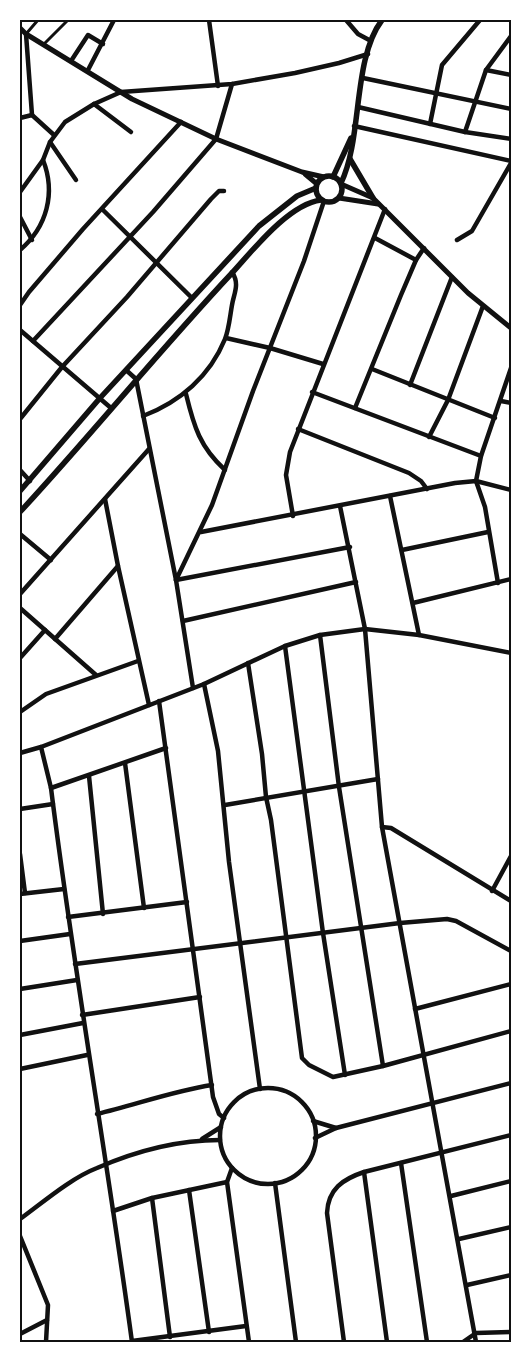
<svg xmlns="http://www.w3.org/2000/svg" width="531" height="1362" font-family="Ubuntu,sans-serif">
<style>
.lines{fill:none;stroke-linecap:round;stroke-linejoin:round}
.pedestrian{stroke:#111;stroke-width:3}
.minor{stroke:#111;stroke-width:4.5}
.tertiary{stroke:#111;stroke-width:5}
.secondary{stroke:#111;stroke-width:5.5}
.neatline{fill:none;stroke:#111;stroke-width:2}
</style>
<rect width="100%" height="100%" fill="#fff"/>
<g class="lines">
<g class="pedestrian">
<path d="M26,34l12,-14"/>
<path d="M44,44l24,-24"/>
</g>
<g class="minor">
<path d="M209,20l9,66"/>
<path d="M346,20l12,14 13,7"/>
<path d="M26,34l6,81"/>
<path d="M71,61l17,-26 15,9"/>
<path d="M88,70l26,-50"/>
<path d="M486,70l25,5"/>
<path d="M363,78l148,31"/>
<path d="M94,104l37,28"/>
<path d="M358,107l107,25 46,7"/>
<path d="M20,118l12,-3 22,20"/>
<path d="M430,124l12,-59 38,-45"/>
<path d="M354,126l157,35"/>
<path d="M465,132l21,-62 25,-34"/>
<path d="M50,142l26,38"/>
<path d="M20,192l23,-32 7,-18 15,-20 29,-18 27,-12 111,-8 63,-11 44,-10 29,-9"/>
<path d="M102,209l90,89"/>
<path d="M20,217l12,23"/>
<path d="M375,238l41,22"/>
<path d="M457,240l15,-9 39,-68"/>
<path d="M20,250c27,-23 36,-57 23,-90"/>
<path d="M20,305l9,-13 54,-63 98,-107"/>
<path d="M20,330l91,78"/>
<path d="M226,338l44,10 53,16"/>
<path d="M33,341l120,-129 63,-73 16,-55"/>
<path d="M372,369l123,49"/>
<path d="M126,370l10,9 40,201 17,108"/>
<path d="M410,385l42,-108"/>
<path d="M312,392l169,64"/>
<path d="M186,394c8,33 14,53 39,76"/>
<path d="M501,401l10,2"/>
<path d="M355,408l46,-113 15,-35 8,-12"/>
<path d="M143,416c37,-14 67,-40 82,-77 4,-10 5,-23 7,-34 2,-12 8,-21 0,-33"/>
<path d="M20,419l42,-52 65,-70 84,-98 8,-8h5"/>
<path d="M298,429l111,44 12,8 6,8"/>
<path d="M429,437l19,-37 35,-94"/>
<path d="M20,470l10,11"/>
<path d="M390,496l29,139"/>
<path d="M105,499l13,67 31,139"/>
<path d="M340,506l25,123 17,198 94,515"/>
<path d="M293,516l-7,-41 4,-23 95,-243"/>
<path d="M201,532l254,-49 21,-2 35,9"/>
<path d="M20,534l31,26"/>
<path d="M402,550l86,-18"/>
<path d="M176,580l36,-75 41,-114 51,-130 20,-60"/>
<path d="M176,580l174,-33"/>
<path d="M498,583l-13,-76 -9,-26 5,-25 30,-88"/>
<path d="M20,594l129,-145"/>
<path d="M413,603l98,-24"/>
<path d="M20,608l76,67"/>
<path d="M183,621l173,-39"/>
<path d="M320,635l19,152 44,279"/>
<path d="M55,639l63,-73"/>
<path d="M285,646l38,287 22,142"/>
<path d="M20,658l25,-28"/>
<path d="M248,663l14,91 4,43 5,23 31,238 7,7 24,12 50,-11 128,-35"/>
<path d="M204,684l14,67 11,111 31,227"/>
<path d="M159,701l54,396 6,17 5,4"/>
<path d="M20,712l26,-18 92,-33"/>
<path d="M41,747l10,41c23,185 56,369 81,554"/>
<path d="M20,753l21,-6 163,-63 81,-38 35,-11 45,-6 54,6 92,18"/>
<path d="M125,763l19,145"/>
<path d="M89,776l14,138"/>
<path d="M51,788l115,-40"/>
<path d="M225,805l153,-26"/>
<path d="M20,809l33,-5"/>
<path d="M382,827l9,1 120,73"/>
<path d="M20,854l5,39"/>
<path d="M492,891l19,-35"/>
<path d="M20,894l44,-5"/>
<path d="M68,917l119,-15"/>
<path d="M20,941l50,-7"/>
<path d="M75,964l325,-41 47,-4 9,2 55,30"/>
<path d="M20,989l57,-9"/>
<path d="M415,1009l96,-25"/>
<path d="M82,1015l118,-18"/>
<path d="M20,1035l63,-12"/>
<path d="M20,1069l67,-14"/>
<circle cx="268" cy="1136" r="48"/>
<path d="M97,1114c38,-9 76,-23 115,-29"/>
<path d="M313,1121l23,7"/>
<path d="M315,1138l21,-10 175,-45"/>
<path d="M202,1139l19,-12"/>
<path d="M401,1163l26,179"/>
<path d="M232,1168l-5,14 22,160"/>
<path d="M364,1172l23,170"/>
<path d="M275,1183l21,159"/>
<path d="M189,1190l20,142"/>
<path d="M451,1196l60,-15"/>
<path d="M152,1198l18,139"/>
<path d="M113,1211l39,-13 75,-16"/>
<path d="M20,1219c22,-16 51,-41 77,-51 39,-17 81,-28 123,-28"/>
<path d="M20,1236l28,69 -2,37"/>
<path d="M459,1239l52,-12"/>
<path d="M467,1285l44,-10"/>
<path d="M20,1334l27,-14"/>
<path d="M132,1341l114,-15"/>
<path d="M344,1342l-17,-129c1,-24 16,-34 37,-41l147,-37"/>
<path d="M463,1342l13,-9 35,-1"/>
</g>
<g class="tertiary">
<path d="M20,28l6,6 106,65 84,40 86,33 22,5"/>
<path d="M305,174l12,10"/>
<path d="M341,184l32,14 95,95 43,35"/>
<path d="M339,198l39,6"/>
</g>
<g class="secondary">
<path d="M350,159l23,39"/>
<circle cx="329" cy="189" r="13"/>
<path d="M333,177l18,-39"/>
<path d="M341,183c22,-45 11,-123 41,-163"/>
<path d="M20,491l80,-93 159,-172 38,-30 19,-8"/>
<path d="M20,512c72,-78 139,-161 212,-239 21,-23 57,-69 89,-73"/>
</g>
</g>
<rect width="531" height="1362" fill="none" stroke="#ffffff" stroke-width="42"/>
<rect x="21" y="21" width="489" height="1320" class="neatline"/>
</svg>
